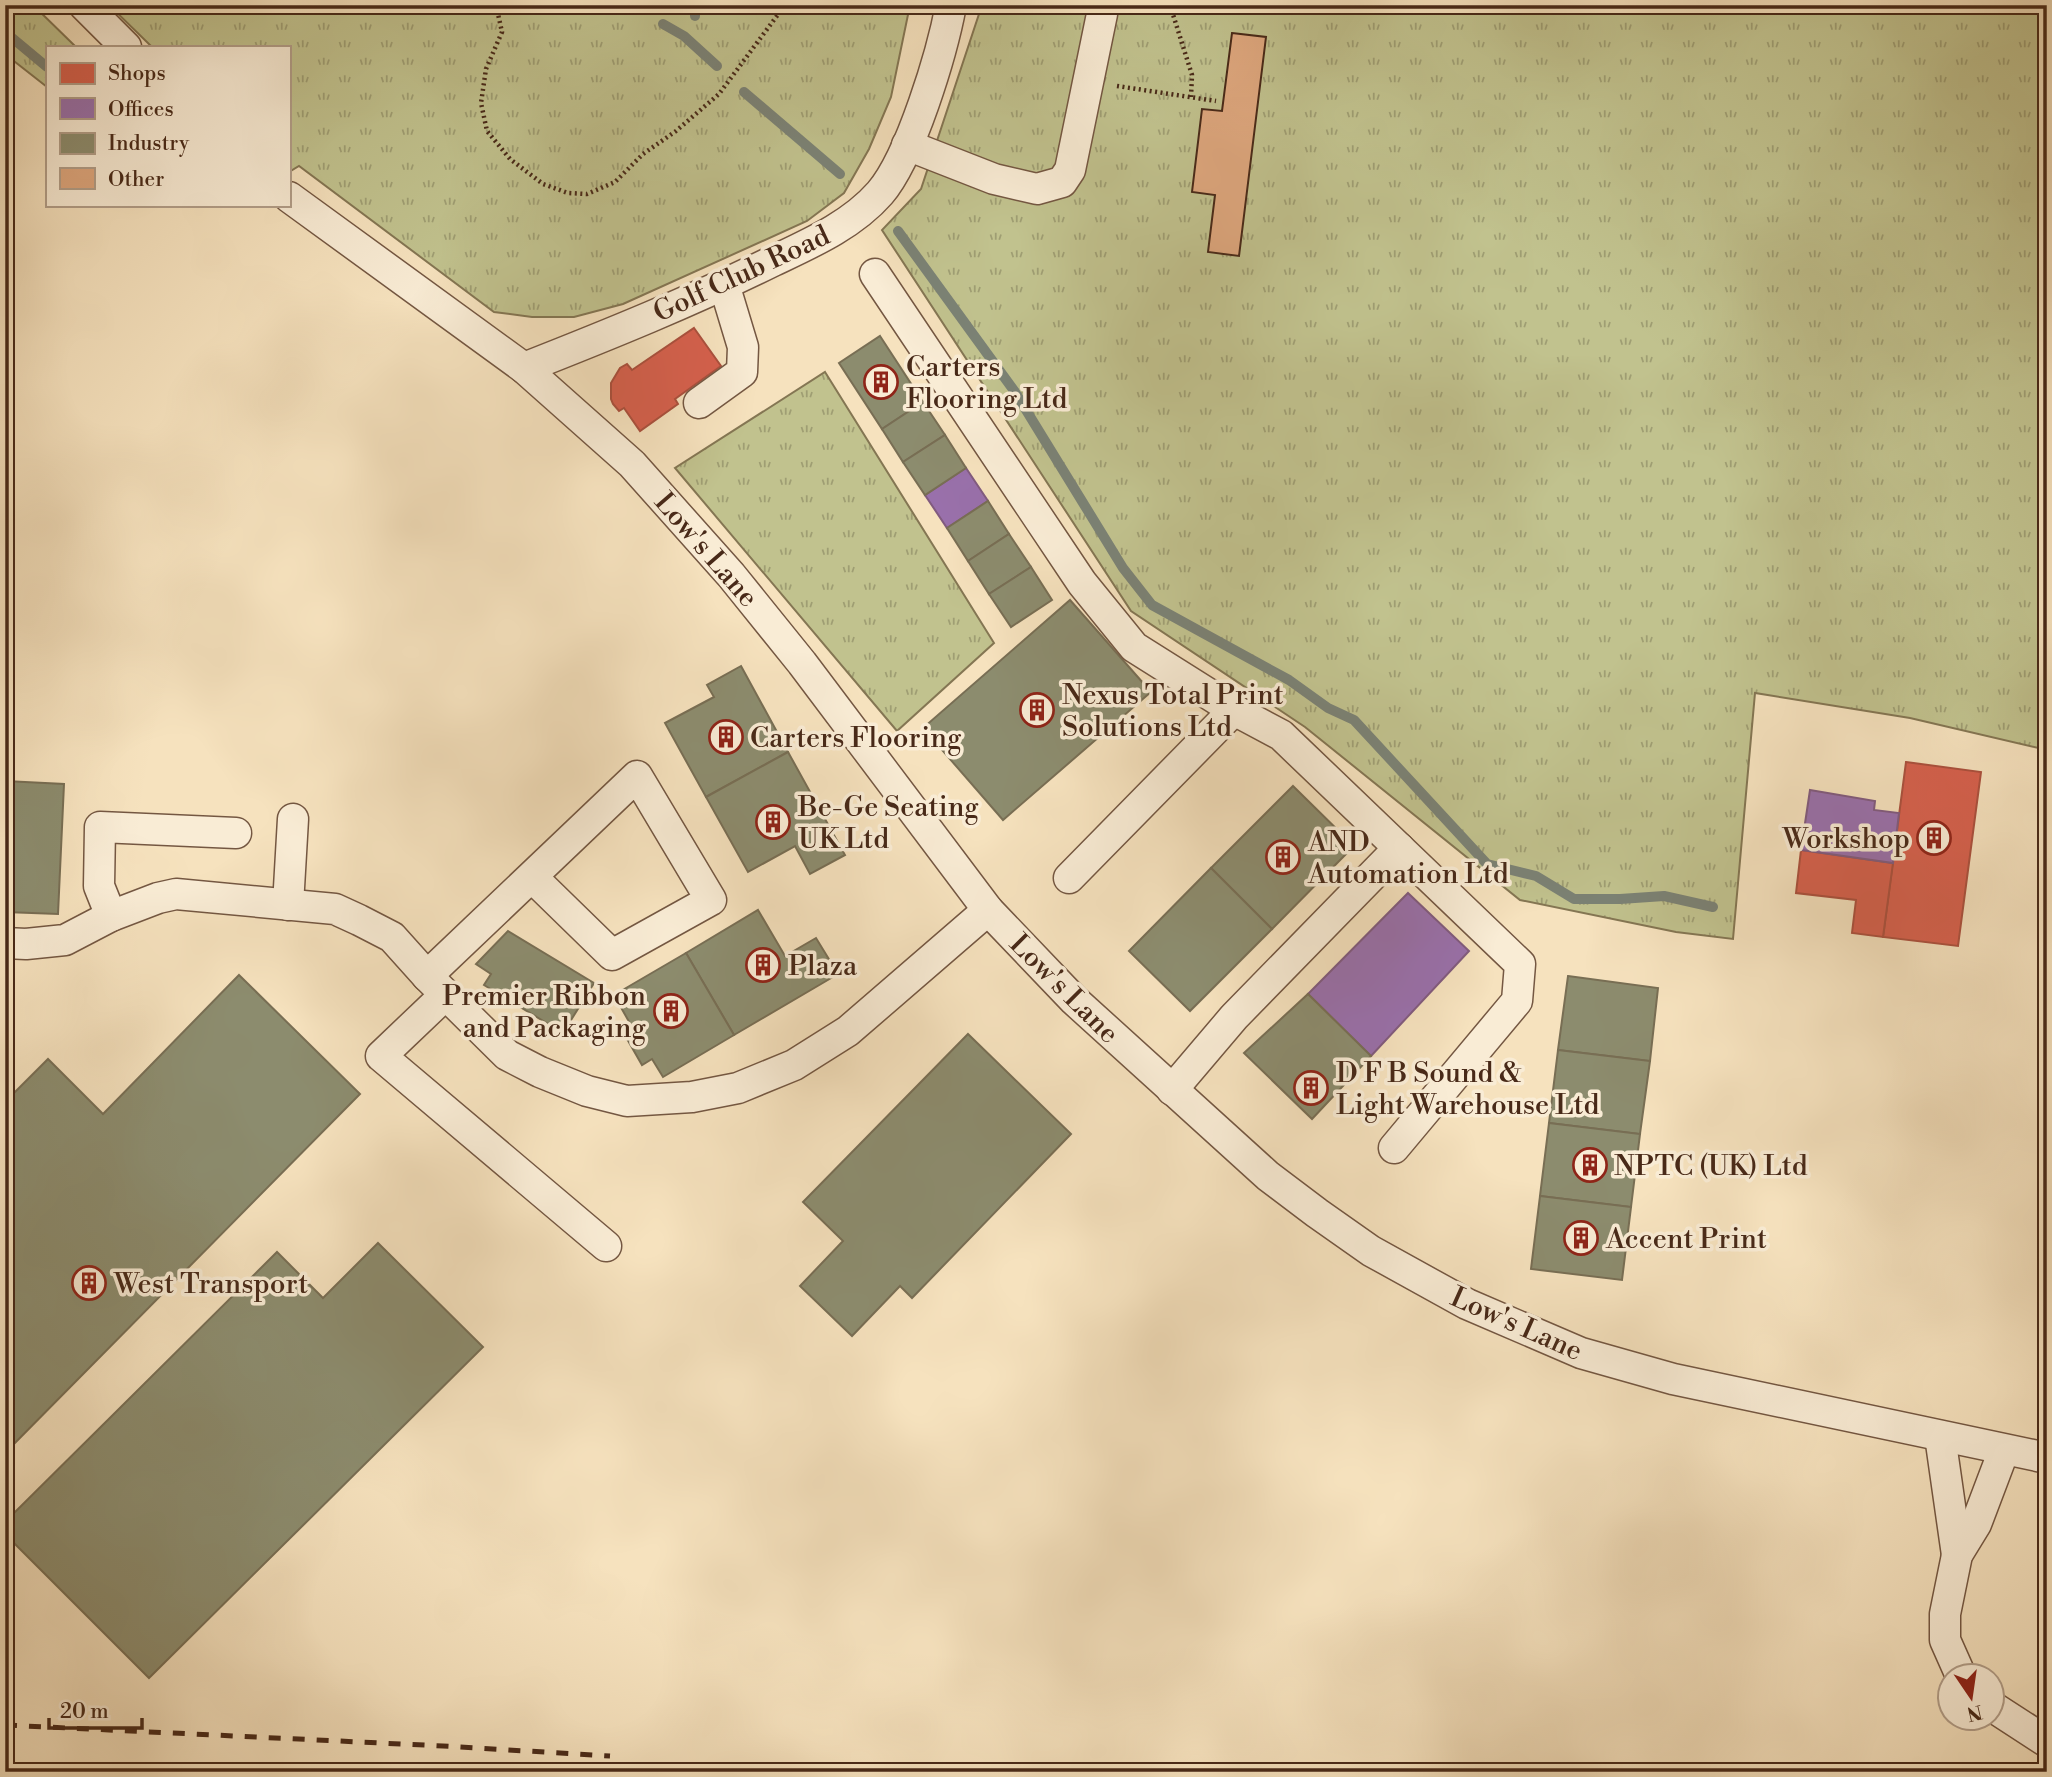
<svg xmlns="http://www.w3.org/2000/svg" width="2052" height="1777" font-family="'Libre Bodoni',serif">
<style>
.grass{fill:url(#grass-tufts);stroke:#847653;stroke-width:2}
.shops{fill:#d6604d;stroke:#ab503d;stroke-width:2}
.offices{fill:#9970ab;stroke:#815b7f;stroke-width:2}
.industry{fill:#8c8c6e;stroke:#786e54;stroke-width:2}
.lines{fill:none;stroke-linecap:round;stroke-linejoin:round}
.stream{stroke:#7b8275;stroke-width:10}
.building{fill:#dea77e;stroke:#482918;stroke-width:2}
.minor-casing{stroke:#745742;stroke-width:33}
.path{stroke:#482918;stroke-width:4.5;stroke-dasharray:2 3.5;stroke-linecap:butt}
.minor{stroke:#f9ecd5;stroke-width:30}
.rail{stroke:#482918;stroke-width:5;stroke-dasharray:12 12;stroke-linecap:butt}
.labels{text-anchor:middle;stroke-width:7;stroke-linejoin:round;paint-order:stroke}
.street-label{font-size:28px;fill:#482918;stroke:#f9ecd5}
.poi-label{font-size:28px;fill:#482918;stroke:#f9ecd5;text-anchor:start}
</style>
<defs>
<pattern id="grass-tufts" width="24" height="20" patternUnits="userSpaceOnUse" patternTransform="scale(1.75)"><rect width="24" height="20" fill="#c1c28e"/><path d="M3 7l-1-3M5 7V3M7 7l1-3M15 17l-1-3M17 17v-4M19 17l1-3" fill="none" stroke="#9f9e73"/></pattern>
</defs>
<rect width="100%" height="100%" fill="#f6e2be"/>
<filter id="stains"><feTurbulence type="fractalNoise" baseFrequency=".00286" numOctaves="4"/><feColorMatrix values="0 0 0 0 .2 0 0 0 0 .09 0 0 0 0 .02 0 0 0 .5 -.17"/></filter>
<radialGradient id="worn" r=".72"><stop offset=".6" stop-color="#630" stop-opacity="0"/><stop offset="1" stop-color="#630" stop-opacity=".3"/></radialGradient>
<g class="grass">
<path d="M33,5l43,42h-29v40l-42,-33v-48z"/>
<path d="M109,5h801l-19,92 -22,52 -25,44 -37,28 -184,83 -49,13h-42l-38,-5 -195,-146 -10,6v-125h-137z"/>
<path d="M982,5h1065v745l-137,-32 -155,-25 -22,246 -57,-7 -156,-32 -215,-173 -174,-116 -249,-381 39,-41z"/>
<path d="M825,372l169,271 -97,88 -222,-263z"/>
</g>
<g class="shops">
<path d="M694,328l27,38 -46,33 3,5 -38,27 -16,-23 -5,3 -6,-7 -2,-5v-16l9,-15 7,-4 5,6z"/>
<path d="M1906,762l75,10 -23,174 -75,-9z"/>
<path d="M1801,850l92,13 -10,74 -31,-4 4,-33 -60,-7z"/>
</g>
<g class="offices">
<path d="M966,468l22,33 -41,27 -22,-33z"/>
<path d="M1810,790l65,11 -1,9 25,3 -6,50 -92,-13z"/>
<path d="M1408,893l61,58 -98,105 -63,-62z"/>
</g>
<g class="industry">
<path d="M880,336l43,66 -41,27 -43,-66z"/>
<path d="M923,402l22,33 -42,27 -21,-33z"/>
<path d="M945,435l21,33 -41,27 -22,-33z"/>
<path d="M988,501l21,33 -41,27 -21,-33z"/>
<path d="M1009,534l22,33 -42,27 -21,-33z"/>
<path d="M1031,567l21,33 -41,27 -22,-33z"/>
<path d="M1070,600l81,92 -148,128 -80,-92z"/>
<path d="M741,666l47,86 -82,45 -41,-74 49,-26 -7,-12z"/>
<path d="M788,752l57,103 -35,19 -15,-28 -47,26 -42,-75z"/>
<path d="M5,781l59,3 -6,130 -53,-2z"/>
<path d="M1293,786l61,60 -82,83 -61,-61z"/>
<path d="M1211,868l61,61 -82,82 -61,-60z"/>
<path d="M758,910l27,46 31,-18 22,36 -104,61 -48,-82z"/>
<path d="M508,931l86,52 -31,50 -79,-48 7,-11 -15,-10z"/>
<path d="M686,953l48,82 -71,42 -11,-18 -10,6 -19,-33 9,-5 -18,-32z"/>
<path d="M239,975l121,119 -355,359v-351l43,-43 55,55z"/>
<path d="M1568,976l90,12 -8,73 -92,-11z"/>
<path d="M1308,994l63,62 -59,63 -68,-66z"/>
<path d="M968,1034l103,100 -159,164 -12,-12 -48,50 -52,-50 43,-45 -40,-39z"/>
<path d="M1558,1050l92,11 -10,73 -91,-11z"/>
<path d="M1549,1123l91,11 -9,73 -91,-11z"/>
<path d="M1540,1196l91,11 -9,73 -91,-11z"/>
<path d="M378,1243l105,104 -334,331 -144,-144v-12l272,-270 46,46z"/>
</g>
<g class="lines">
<g class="stream">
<path d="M695,16v-11"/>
<path d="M663,24l21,12 33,30"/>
<path d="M5,32l42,35"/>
<path d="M744,92l96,82"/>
<path d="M898,231l117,161 108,176 29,37 137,75 39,28 26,12 133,144 49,12 38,23h46l44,-3 49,11"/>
</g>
</g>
<path class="building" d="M1232,33l34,4 -27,219 -31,-4 7,-57 -23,-3 10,-83 20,2z"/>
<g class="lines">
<g class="minor-casing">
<g id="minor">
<path d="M84,5l42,42"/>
<path d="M907,145l87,34 43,10 25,-7 8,-12 32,-156"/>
<path d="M289,197l235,171 108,96 99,111 71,88 186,247 86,90 194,176 49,37 54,38 96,53 114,49 92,26 374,79"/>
<path d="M875,274l207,309 52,64 100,63"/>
<path d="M524,368c84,-33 168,-67 249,-107 38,-18 79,-36 107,-68 31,-36 62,-140 71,-188"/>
<path d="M699,403l43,-31 1,-25 -19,-63"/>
<path d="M1069,878l165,-168 47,25 239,229 -3,37 -123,147"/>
<path d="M288,905l5,-86"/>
<path d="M111,916l-12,-30 1,-59 136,6"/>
<path d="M5,943l21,1 39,-4 46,-24 47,-18 18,-4 159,15 24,11 33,17 35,39 80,79 33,17 47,19 40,10 65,-4 46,-9 56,-23 54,-34 140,-121"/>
<path d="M427,976l210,-200 74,124 -99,55 -80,-78"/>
<path d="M445,995l-64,61 225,190"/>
<path d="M1172,1090l62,-73 165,-169"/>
<path d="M1940,1436l17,119"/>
<path d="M1961,1676l-16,-36v-26l12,-59 19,-31 28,-74"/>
<path d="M1993,1707l54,35"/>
</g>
</g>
<g class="path">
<path d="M496,5l6,27 -16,37 -5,34 6,28 23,28 33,25 25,9 19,1 28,-12 28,-28 33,-23 43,-37 66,-89"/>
<path d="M1170,5l22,70 -1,22"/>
<path d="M1117,86l99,15"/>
</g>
<use href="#minor" class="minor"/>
<path class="rail" d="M5,1725l438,21 167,10"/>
</g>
<defs>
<g id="building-ring" transform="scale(1.75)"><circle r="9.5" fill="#f9ecd5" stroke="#8f2418" stroke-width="1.5"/><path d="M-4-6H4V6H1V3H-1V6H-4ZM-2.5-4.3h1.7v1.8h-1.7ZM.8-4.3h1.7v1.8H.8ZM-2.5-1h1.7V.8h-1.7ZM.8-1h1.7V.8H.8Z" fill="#8f2418"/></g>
</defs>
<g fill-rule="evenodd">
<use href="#building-ring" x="881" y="382"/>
<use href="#building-ring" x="1037" y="710"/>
<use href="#building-ring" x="726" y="737"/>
<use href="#building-ring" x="773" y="822"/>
<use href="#building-ring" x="1934" y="838"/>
<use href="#building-ring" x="1283" y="857"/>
<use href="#building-ring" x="763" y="965"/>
<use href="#building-ring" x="671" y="1011"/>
<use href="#building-ring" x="1311" y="1088"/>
<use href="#building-ring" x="1590" y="1165"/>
<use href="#building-ring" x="1581" y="1238"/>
<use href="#building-ring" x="89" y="1283"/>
</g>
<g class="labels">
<g class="street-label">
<text transform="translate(741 273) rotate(-25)" y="10">Golf Club Road</text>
<text transform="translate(707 549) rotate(49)" y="10">Low's Lane</text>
<text transform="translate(1065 988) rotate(45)" y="10">Low's Lane</text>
<text transform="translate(1517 1323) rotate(24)" y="10">Low's Lane</text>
</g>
<g class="poi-label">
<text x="906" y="376">Carters<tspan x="906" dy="32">Flooring Ltd</tspan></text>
<text x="1062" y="704">Nexus Total Print<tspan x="1062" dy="32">Solutions Ltd</tspan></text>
<text x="750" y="747">Carters Flooring</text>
<text x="798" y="816">Be-Ge Seating<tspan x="798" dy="32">UK Ltd</tspan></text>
<text x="1910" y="848" text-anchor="end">Workshop</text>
<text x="1308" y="851">AND<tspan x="1308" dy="32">Automation Ltd</tspan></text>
<text x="788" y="975">Plaza</text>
<text x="646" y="1005" text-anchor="end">Premier Ribbon<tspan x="646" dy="32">and Packaging</tspan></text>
<text x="1336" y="1082">D F B Sound &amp;<tspan x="1336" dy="32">Light Warehouse Ltd</tspan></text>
<text x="1614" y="1175">NPTC (UK) Ltd</text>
<text x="1606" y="1248">Accent Print</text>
<text x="114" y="1293">West Transport</text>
</g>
</g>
<rect width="2052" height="1777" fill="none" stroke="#f6e2be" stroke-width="28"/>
<rect x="7" y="7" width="2038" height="1763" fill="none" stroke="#482918" stroke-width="3.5"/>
<rect x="14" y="14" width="2024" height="1749" fill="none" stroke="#482918" stroke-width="2"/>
<rect x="46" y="46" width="245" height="161" fill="#f9ecd5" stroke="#b29e89" stroke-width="2"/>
<rect x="60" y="63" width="35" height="21" fill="#d6604d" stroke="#b29e89" stroke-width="2"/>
<text x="108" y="80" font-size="21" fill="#482918">Shops</text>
<rect x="60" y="98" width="35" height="21" fill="#9970ab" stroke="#b29e89" stroke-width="2"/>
<text x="108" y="116" font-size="21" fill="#482918">Offices</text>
<rect x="60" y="133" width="35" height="21" fill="#8c8c6e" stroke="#b29e89" stroke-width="2"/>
<text x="108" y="150" font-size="21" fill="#482918">Industry</text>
<rect x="60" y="168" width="35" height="21" fill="#dea77e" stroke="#b29e89" stroke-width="2"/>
<text x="108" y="186" font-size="21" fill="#482918">Other</text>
<g transform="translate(1971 1697) rotate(167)"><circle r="33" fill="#f9ecd5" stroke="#b29e89" stroke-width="2"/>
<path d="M0-5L12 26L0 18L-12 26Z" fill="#8f2418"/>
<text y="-10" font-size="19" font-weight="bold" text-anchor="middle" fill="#482918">N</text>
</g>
<path d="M49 1718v10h93v-10" fill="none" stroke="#482918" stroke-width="3.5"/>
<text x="60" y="1718" font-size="21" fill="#482918" stroke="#f9ecd5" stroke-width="5" paint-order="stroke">20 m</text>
<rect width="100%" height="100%" filter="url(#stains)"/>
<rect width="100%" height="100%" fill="url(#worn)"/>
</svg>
